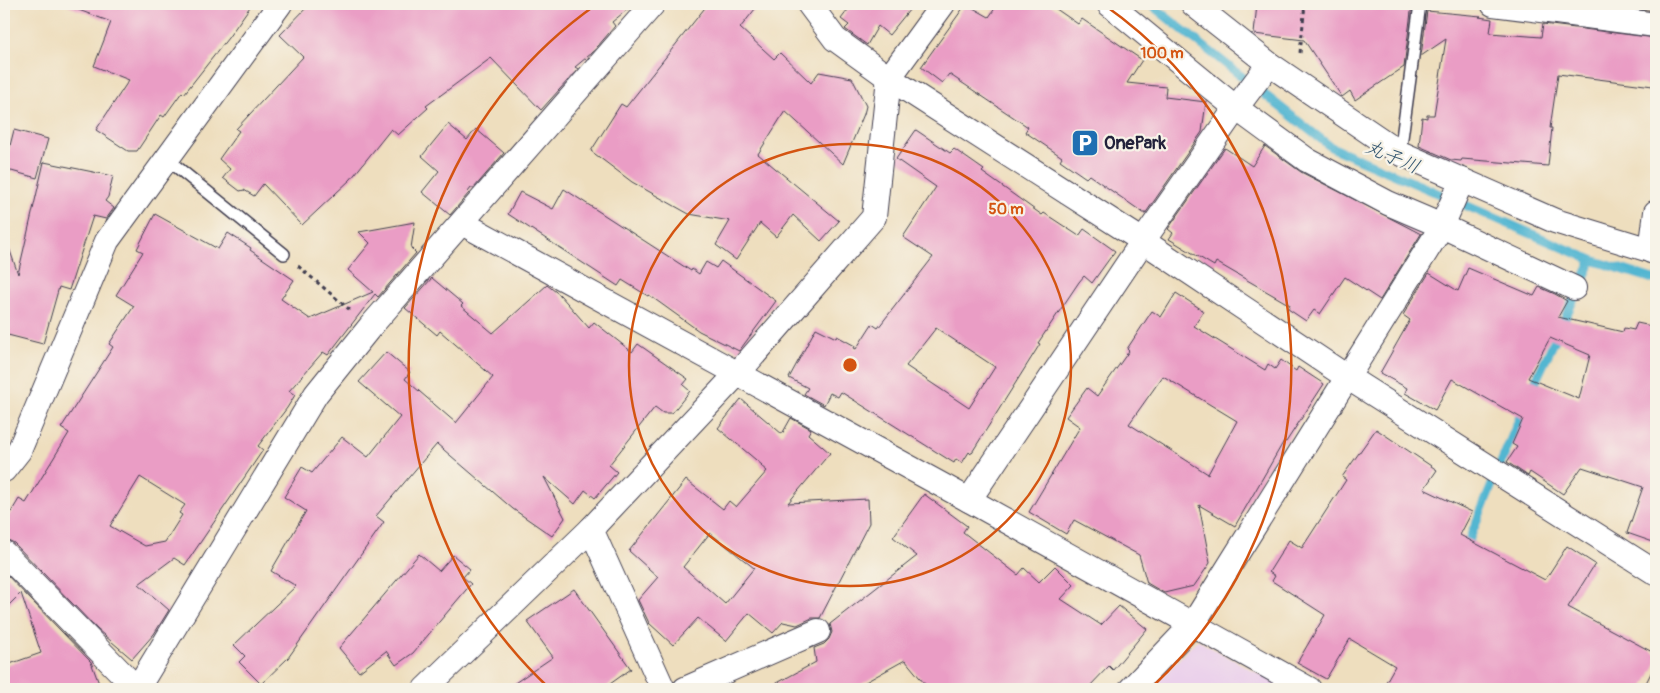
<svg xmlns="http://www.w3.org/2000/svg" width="1660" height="693" font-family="Pangolin,'Klee One',sans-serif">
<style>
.built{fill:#ebd1eb}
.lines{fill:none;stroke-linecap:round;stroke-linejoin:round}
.stream{stroke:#52b6d1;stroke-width:9}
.building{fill:#ea9dc5;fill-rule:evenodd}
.lane-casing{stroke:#413e4f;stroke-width:14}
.street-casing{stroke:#413e4f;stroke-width:26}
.path{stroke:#413e4f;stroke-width:3;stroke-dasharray:4 4;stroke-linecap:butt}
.lane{stroke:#fff;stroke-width:11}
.street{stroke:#fff;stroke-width:24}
.ring{fill:none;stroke:#d45411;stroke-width:2.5}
.labels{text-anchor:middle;stroke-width:4.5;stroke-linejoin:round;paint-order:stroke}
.poi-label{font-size:18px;font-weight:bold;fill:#22223b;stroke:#f7f3e8;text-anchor:start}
.water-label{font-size:19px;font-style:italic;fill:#335670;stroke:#f7f3e8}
.centre{fill:#d45411;stroke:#f7f3e8;stroke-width:2.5}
.ring-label{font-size:15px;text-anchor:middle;font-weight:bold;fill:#d45411;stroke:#f7f3e8;stroke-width:4.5;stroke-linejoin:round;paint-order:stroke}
</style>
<rect width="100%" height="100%" fill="#f7f3e8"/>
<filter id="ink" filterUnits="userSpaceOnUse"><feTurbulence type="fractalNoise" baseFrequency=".02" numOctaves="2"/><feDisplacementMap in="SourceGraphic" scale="10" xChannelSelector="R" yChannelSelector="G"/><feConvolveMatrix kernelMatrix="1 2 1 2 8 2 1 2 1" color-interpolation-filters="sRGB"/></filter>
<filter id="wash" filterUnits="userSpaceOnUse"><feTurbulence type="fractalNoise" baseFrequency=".0096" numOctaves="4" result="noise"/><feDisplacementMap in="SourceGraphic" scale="20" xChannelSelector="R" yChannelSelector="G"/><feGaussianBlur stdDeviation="1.12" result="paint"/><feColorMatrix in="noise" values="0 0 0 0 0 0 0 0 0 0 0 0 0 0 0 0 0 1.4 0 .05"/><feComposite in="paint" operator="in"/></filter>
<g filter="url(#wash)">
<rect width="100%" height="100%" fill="#eedebe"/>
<path class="built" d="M1197,640l90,49h-136z"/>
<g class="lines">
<g class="stream">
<path d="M1150,4l181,143 261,113 64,20"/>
<path d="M1531,391l61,-131"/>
<path d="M1465,550l59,-143"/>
</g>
</g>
<g id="blocks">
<g class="building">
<path d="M68,4h184l-24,34 -44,56 -2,-2 -18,25 -3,-2 -24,36h-9l-32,-21 33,-50 -35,-14 17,-44 -43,-16z"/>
<path d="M310,4h324l-22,18 3,4 -23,27 -17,14 3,2 -37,41 -50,-52 -65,48 2,2 -30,27 -7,-6 -40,50 -49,46 -39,-41 -9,12 -10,-6 -4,1 -17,-13 7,-9 -11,-10 20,-28 -3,-2 67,-72 -23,-22z"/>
<path d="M708,4h51l-19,24 34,31 6,-6 31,30 8,-11 33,6 14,28 -2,8 -21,50 -58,-53 -27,43 81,67 -18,20 -28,-26 -17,22 -16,-14 -24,37 -20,-15 14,-24 -41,-7 -57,-32 -41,-31 30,-47 5,3z"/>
<path d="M849,4h65l-25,31 -11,-9 -11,19 -22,-16 4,-4 -8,-6 10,-13z"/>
<path d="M966,4l23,13 9,-13h51l29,20 4,-5 60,41 -15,23 39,4 -1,10 41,5 -4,30 -57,82 -56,-39 -3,3 -26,-18 2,-3 -37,-25 3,-5 -79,-53 -7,9 -21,-16z"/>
<path d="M1257,4h155l-8,63 -49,33 -5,-9 -8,6 -38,-57 -50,-6z"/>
<path d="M1599,4h57v7z"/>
<path d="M1427,11l54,5 -2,1 13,2 -2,14 51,4 2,-13 113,14v27l-3,21 -95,-12 -8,54h2l-4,38 -86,-7 -1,2 -10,-1 -32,-14 3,-29 5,1v-3h7l12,-76 -25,17z"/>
<path d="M448,124l19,16 9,-11 28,24 -30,35h-3l-3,4 1,1 -19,22 -28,-23 17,-21 -17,-15z"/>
<path d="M14,130l34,9 -11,39 -33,-9z"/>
<path d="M916,130l34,23 4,-4 30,21 -2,2 60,43 2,-2 35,23 5,-7 31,22 -23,32 -8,-7 -5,6 -41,61 2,1 -69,110 -2,-2 -7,11 -6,-4 -2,4 -113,-71 -3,5 -8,-4 -6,12 -20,-11 4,-6 -19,-10 27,-50 20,10 1,-2 18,10 -1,2 2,1 16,-25 6,4 55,-71 -30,-20 33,-50 -40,-28zM936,328l59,39 -26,41 -63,-42z"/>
<path d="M1265,146l36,26 120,62 -41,66 -35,-23 -25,37 -6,-4 -8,11 -18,-12 2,-4 -74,-43 -2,4 -45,-27 4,-6 -5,-4 57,-81 27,18z"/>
<path d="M44,162l69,14 -5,21 -3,4 9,7 -8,11 -13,-3 -24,74 -10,-3 -16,57 -39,-10v-92h3l11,32z"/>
<path d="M564,189l127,82 1,-2 7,5 7,-12 10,6 5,-7 55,40 -37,50 -40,-20 -50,-36 -1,1 -26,-16 -4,6 -110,-72 12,-22 33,17z"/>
<path d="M155,214l63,35 10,-16 23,15 -1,2 44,30 -13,19 29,20 63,-27 -25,-22 22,-27 -11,-11 56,-10 -4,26 5,5 -38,44 -3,-3 -47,61 -5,-3 -34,39 6,4 -8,13 -29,38 5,4 -78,115 -11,-7 -35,26 30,26 -15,24 -22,25 -34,-29 -84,-87 -6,-3h-4v-16l15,-25 7,4 43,-70 -8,-5 52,-81 -4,-3 25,-38 -18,-11 27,-43 -6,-3zM140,477l45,28 -6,8 3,2 -17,27 -20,4 -35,-20z"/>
<path d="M1468,268l66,28 5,-9 16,7 12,7 -9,16 65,15 1,-4 10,2 3,-7 19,4v216l-29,-10 16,-46 -61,-20 -19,27 -33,-22 -2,4 -21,-14 10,-15 -5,-3 11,-25 -71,-40 -17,31 -30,-17 2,-5 -27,-15 30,-53 -7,-5 26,-42 29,18zM1550,338l40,17 -11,44 -51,-21z"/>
<path d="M432,278l31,26 -2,2 32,27 54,-48 13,10 29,33 5,-6 38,30 6,-8 50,35 -5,6 7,6 -18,22h-9l-8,-6 -46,58 8,7 -22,26 -10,-8 -10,14 -31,-27 21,41 -13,18 -39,-27 -76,-65 -61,72 8,6 -96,136 -27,26 -22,-22 6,-6 -11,-11 62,-59 -25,-15 35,-60 -22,-14 18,-30 10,6 30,-36 26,20 32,-40 -41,-35 27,-30 24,20 -5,7 51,44 37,-46 -53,-46 -3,4 -32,-27z"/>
<path d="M1176,293l28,18 -10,15 71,44 3,-6 7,5 6,-9 15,11 2,-4 26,17 -38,58 -2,-1 -49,85 -36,-21 11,58 -16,23 -30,7 -17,-10 -8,-28 -65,-35 -8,14 -37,-22 51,-85 -14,-10 21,-29 10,8 32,-45 -2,-2 25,-38 9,6zM1163,376l74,45 -29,53 -79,-50z"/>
<path d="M741,399l41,35 9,-16 20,11 -3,5 22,19 -42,50 80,-4 1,24 -49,95h-8l-15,7 -14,-3 -10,11 -24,-20 -23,28 -28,-23 -25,27 -24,-22 -11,-23 20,-23 -29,-26 57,-71 37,29 6,-8 7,6 31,-36 -6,-5 1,-1 -44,-37zM710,533l44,35 -29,36 -42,-37z"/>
<path d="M1376,429l61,41 -13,19 48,23 -12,23 85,45 22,-34 28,18 -27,43 88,47v9l-13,26h-261l13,-23 -45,-27 -24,40 -29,-16 28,-48 -53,-34 3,-5 -6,-4 20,-32 13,8 44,-68 -4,-3z"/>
<path d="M924,494l43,32 -4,6 55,43 6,-7 15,14 16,-16 19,19 -13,14 40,26 18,-19 28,23 -34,41 -4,-4 -22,23h-158l-24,-29 -52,29h-87l50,-27 -2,-14 10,-4 5,-5 3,-7 -2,-8 87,-68 -24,-19z"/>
<path d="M419,554l20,17 14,-16 17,14 -7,8 8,7 -58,69 -17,12 -10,-14 -27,21 -20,-24z"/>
<path d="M4,572l87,90 10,27h-97v-23l37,-13 -20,-60 -17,17z"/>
<path d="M574,589l57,80 -28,20h-97l47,-32 -26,-36z"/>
</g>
</g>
</g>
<g filter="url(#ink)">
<use href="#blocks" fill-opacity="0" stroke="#413e4f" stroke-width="1"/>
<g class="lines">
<g class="lane-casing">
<g id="lane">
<path d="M1400,153l20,-149"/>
<path d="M167,159l117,95"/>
</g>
</g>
<g class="street-casing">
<g id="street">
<path d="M809,4l26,35 54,39 254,163 204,136 309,196"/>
<path d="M1109,4l127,104 71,52 81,43 54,23 132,62"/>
<path d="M1193,4l76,60 131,89 155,68 101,31"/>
<path d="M1493,4l163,21"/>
<path d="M462,223l507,277 340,189"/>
<path d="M1651,251l5,-39"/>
<path d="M4,470l15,-19 88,-210 173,-237"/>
<path d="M969,500l174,-259 93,-133 33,-44"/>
<path d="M591,529l72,160"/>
<path d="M4,553l133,136 179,-295 54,-67 283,-323"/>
<path d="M425,689l166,-160 147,-156 136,-156 15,-139 54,-74"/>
<path d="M685,689l133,-58"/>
<path d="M1131,689l62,-65 249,-398 20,-46"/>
</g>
</g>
<g class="path">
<path d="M1300,53l5,-49"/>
<path d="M298,266l52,44"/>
</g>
<use href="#lane" class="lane"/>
<use href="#street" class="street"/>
</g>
</g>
<g class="ring">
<circle cx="850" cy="365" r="221"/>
<path d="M549 688A441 441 0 0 1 597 4M1103 4A441 441 0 0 1 1151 688"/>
</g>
<defs>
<g id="parking-square" transform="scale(1.4375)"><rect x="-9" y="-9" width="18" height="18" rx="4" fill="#1f6fb2" stroke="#f7f3e8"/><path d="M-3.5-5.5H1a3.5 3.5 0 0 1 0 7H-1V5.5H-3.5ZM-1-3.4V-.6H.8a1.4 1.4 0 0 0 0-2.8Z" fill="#fff"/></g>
</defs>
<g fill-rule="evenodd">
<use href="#parking-square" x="1085" y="143"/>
</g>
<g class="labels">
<g class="poi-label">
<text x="1104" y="149">OnePark</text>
</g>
<g class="water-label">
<text transform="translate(1393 156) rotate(23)" y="7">丸子川</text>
</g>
</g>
<circle cx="850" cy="365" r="8" class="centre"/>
<g class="ring-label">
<text x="1162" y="58">100 m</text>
<text x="1006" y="214">50 m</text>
</g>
<rect width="1660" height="693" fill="none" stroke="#f7f3e8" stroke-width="20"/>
</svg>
